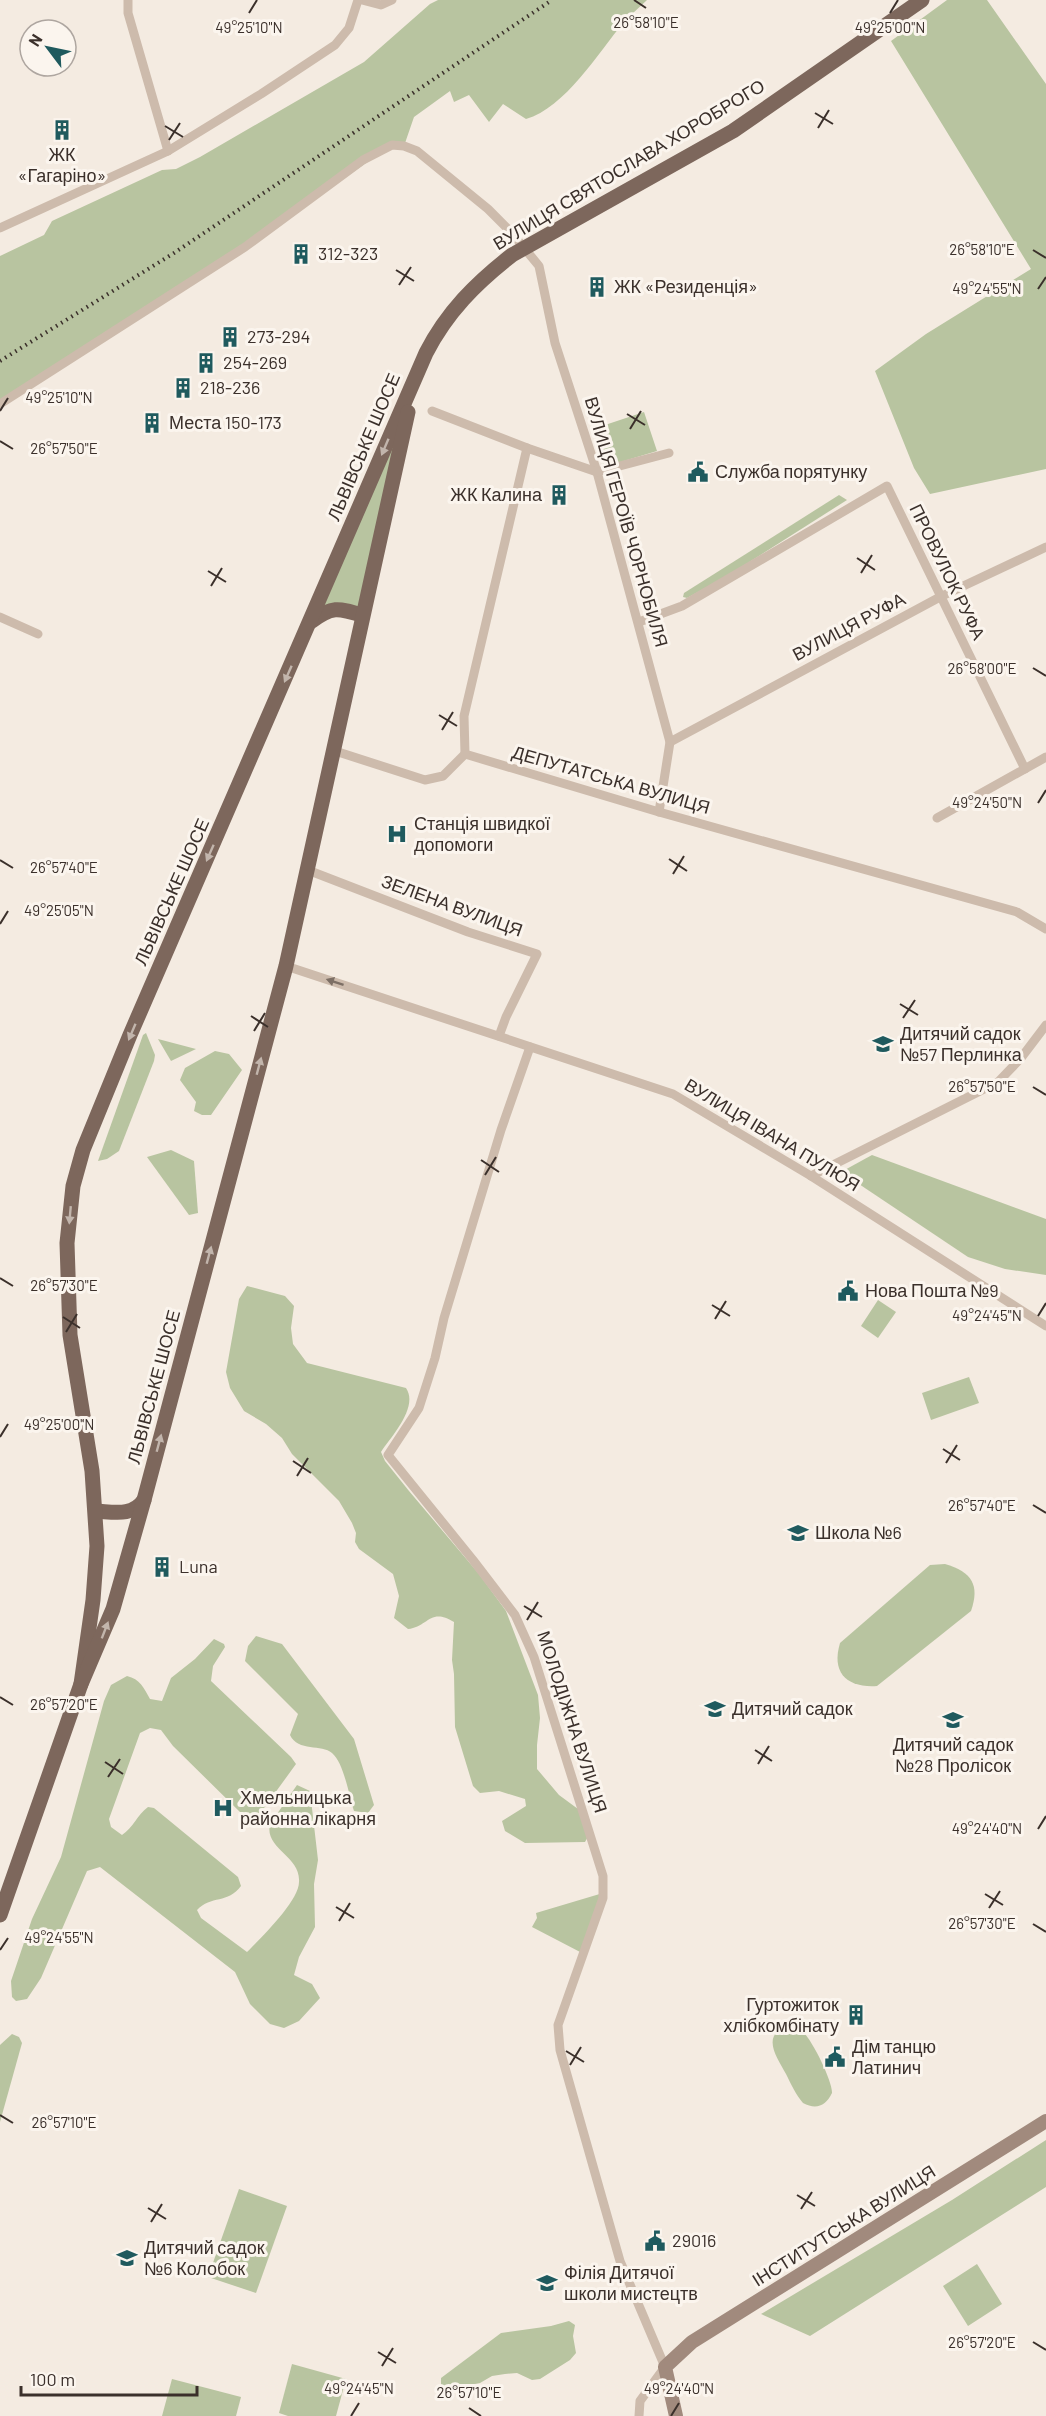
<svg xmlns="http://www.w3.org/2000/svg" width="1046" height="2416" font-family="Barlow,sans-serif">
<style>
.green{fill:#b8c4a0}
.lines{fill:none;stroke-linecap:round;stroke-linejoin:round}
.street{stroke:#cdbbac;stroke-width:9}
.secondary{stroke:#a18a7d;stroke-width:14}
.primary{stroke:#7d675c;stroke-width:15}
.rail{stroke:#3b302b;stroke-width:4;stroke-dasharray:1.5 4.5;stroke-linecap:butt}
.oneway{fill:#c2b5ac}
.oneway2{fill:#7d6f65}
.ticks{fill:none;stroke:#3b302b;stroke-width:2}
.labels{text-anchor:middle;stroke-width:6;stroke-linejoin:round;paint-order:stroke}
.poi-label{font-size:18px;fill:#3b302b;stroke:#fbf5ee;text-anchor:start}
.street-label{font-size:18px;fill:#3b302b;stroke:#fbf5ee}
.ticks-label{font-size:15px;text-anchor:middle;fill:#3b302b;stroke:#fbf5ee;stroke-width:6;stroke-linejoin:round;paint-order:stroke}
</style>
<rect width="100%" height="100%" fill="#f4ebe1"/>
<g class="green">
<path d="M438,0h209c-7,7 -16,14 -23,22 -26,31 -59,86 -98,97l-23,-15 -14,18 -20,-27 -15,7 -4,-11 -36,26 -10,29 -12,-1 -147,102 -245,157v-148l44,-21 8,-14 110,-51 14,-1 24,-12 164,-95 66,-58z"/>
<path d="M947,0h40l59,84v385l-116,25 -16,-26 -39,-97 51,-37 105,-65 -140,-228z"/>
<path d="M416,374l-54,241 -23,-6 -27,12z"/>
<path d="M644,412l13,39 -53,16 -11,-38z"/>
<path d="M839,495l8,5 -123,78 -37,20 -4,-1 1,-4z"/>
<path d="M146,1033l9,22 -1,6 -35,90 -12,8 -9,2 45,-126z"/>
<path d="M158,1039l38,10 -25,12z"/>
<path d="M215,1051l14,3 13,16 -31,45h-9l-8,-4 2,-9 -16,-22 5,-12z"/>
<path d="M171,1150l23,11 4,52 -9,2 -42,-58z"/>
<path d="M872,1155l174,64v56l-41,-6 -37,-12 -127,-85z"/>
<path d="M247,1286l38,10 9,10 -3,22 2,16 14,19 99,25c13,19 -15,49 -25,64l4,9 24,30 70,83 27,37 32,84 2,23 -3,27v24l22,26 19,14 12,24 -5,9 -60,1 -20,-12 -3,-10 24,-15 -1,-7 -26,-8 -19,2 -7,-7 -18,-59 -1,-53 -2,-14 2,-38c-24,-15 -26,5 -46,7l-14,-11 5,-22 -6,-22 -34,-25 -4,-7 1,-9 -4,-10 -13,-22 -47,-47 -10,-16 -16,-14 -22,-13 -14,-23 -4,-16 13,-73z"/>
<path d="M878,1300l18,12 -18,26 -17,-12z"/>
<path d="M969,1377l10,26 -48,17 -9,-27z"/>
<path d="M945,1564c27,8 35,21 26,47l-94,75c-30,2 -46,-13 -37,-43l90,-78z"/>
<path d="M256,1636l26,8 72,95 20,66 -6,8 -14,-2c-5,-15 -10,-48 -22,-58 -10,-9 -34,-1 -42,-18l8,-21 -53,-53 3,-15z"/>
<path d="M214,1639l10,5 1,3 -12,19 -2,15 80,76 5,7 -37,51 -8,5 -10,-7 -68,-67 -12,-16 -11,-2 -10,5 -31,86 2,8 11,8c11,-7 15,-20 26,-28l6,1 84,69 3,9c-13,18 -30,9 -44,24l4,8 46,34c13,-13 52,-51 52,-70 2,-26 -35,-33 -29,-58l27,-39 13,6 8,69 -4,24 1,43 -16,30 -5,18 18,9 8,14 -21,23 -15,7 -14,-4 -20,-20 -15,-32 -135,-105 -13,4 -46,107 -14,21 -11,2 -4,-4 -1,-16 21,-62 29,-62 43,-156 7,-16 16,-9c13,3 17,12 23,23l12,2 9,-23 24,-19z"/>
<path d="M603,1893l-21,60 -50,-26 5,-9 -1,-5z"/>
<path d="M788,2026c4,1 9,1 13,4 10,7 32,52 31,63 -6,13 -16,17 -29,10 -7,-8 -12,-19 -17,-29 -9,-17 -26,-39 2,-48z"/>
<path d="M12,2034l7,3 3,6 -22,79v-77z"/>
<path d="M1046,2140v47l-236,149 -49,-22 191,-114z"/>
<path d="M239,2189l48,17 -31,87 -48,-16z"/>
<path d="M977,2264l25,40 -34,22 -25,-40z"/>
<path d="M569,2321l6,4 -2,11 3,17 -6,7 -30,19 -8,1 -15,-7 -12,1 -13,2 -12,7 -35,7 -4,-4v-8l60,-45 50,-7z"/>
<path d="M292,2364l54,15 -10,37h-48l-9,-3z"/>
<path d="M172,2379l69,18 -5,19h-74z"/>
</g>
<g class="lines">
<g class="street">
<path d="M128,0v13l40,138"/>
<path d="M362,0l19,5 11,-5"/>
<path d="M0,228l168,-77 93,-57 74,-49 14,-17 9,-28"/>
<path d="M0,404l245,-157 118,-87 29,-15 12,1 13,5 71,58 23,23 28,34 16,77 42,129 73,270 -11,70"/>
<path d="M432,411l95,37 70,24 72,-19"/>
<path d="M527,448l-63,268 1,38 194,58 358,100 29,17"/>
<path d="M0,617l38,17"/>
<path d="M639,622l43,-16 205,-120 138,283"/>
<path d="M670,742l270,-145 106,-50"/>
<path d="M332,750l93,30 18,-4 22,-22"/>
<path d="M937,818l109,-61"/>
<path d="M305,869l163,63 69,22 -31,63 -7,19"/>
<path d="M286,966l387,128 138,82 235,150"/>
<path d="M530,1047l-29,83 -57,188 -9,40 -16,50 -31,47 85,105 42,55 19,42 69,219v22l-45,127 2,25 60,211 45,106 -25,34 -1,15"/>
<path d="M811,1176l187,-94 23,-24 25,-33"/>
</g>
<path class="secondary" d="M676,2416l-11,-49 27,-25 354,-221"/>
<g class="primary">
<path d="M312,621c20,-15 26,-13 50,-6"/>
<path d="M96,1511c18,1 36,6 48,-11"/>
<path d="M81,1684l12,-84 4,-54 -5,-75 -22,-136 -3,-92 6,-57 10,-36 47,-115 296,-682c21,-41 50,-70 86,-98l221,-124 189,-131"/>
<path d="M0,1915l81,-231 32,-75 31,-109 142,-534 122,-554"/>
</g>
<path class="rail" d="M0,361l174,-108 378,-253"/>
</g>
<defs><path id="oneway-solid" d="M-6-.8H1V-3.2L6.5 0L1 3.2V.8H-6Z" transform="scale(1.5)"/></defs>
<g class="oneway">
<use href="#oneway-solid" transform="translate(385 447) rotate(113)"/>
<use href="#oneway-solid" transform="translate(288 674) rotate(114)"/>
<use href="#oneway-solid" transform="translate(210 853) rotate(114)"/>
<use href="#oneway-solid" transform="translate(132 1032) rotate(113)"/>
<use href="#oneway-solid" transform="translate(259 1066) rotate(-75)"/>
<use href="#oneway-solid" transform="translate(70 1215) rotate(95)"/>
<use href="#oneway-solid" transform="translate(209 1255) rotate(-75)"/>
<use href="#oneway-solid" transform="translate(159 1443) rotate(-75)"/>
<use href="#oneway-solid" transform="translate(105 1630) rotate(-69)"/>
</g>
<use class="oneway2" href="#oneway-solid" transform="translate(335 982) rotate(-162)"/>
<path class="ticks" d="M634,0l12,8M249,13l8,-13M890,13l8,-13M815,113l18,11M165,126l18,11M818,128l11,-18M169,140l11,-17M1033,250l13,8M396,270l18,11M399,285l12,-18M1038,289l8,-12M0,411l8,-13M627,414l18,11M630,429l11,-18M0,441l13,8M857,558l18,12M208,571l18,11M861,573l11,-18M211,586l11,-18M1033,668l13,8M439,715l18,11M442,730l11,-18M1038,803l8,-13M669,859l18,12M0,860l13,8M673,874l11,-18M0,924l8,-13M900,1004l18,11M251,1016l17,11M903,1018l12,-18M254,1031l11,-18M1033,1087l13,8M481,1160l18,12M485,1175l11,-18M0,1278l13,8M712,1305l18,11M1038,1316l8,-13M63,1317l17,11M715,1319l11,-18M66,1332l11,-18M0,1437l8,-13M943,1449l17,11M293,1461l18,12M946,1463l11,-18M297,1476l11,-18M1033,1505l13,8M524,1606l18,11M527,1620l11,-18M0,1697l13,8M755,1750l17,11M105,1762l18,12M758,1764l11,-18M108,1777l12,-18M1038,1829l8,-13M985,1894l18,11M336,1907l18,11M989,1908l11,-17M339,1921l11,-18M1033,1924l13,8M0,1950l8,-12M566,2051l18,11M570,2065l11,-18M0,2115l13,8M797,2195l18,11M148,2208l18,11M801,2209l11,-17M151,2222l11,-18M1033,2342l13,8M378,2352l18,11M382,2366l11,-18M469,2408l12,8M351,2416l8,-13M671,2416l8,-13"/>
<defs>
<g id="building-bare" transform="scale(1.62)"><path d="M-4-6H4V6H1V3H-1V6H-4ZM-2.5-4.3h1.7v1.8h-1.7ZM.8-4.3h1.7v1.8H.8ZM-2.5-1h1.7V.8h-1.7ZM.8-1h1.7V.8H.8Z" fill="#1f5a5e" stroke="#fbf5ee" stroke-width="2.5" paint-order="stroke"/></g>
<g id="civic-bare" transform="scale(1.62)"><path d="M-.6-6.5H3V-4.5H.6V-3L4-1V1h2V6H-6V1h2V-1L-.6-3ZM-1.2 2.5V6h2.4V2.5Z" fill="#1f5a5e" stroke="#fbf5ee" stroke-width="2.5" paint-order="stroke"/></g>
<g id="hospital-bare" transform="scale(1.62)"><path d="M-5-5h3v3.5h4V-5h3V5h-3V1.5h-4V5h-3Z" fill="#1f5a5e" stroke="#fbf5ee" stroke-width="2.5" paint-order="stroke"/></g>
<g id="school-bare" transform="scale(1.62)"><path d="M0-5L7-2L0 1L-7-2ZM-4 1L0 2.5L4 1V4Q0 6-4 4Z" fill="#1f5a5e" stroke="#fbf5ee" stroke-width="2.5" paint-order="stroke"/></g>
</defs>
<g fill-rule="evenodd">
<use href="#building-bare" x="62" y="130"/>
<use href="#building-bare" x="301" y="254"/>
<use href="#building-bare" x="597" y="287"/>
<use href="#building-bare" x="230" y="337"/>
<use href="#building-bare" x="206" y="363"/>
<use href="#building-bare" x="183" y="388"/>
<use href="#building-bare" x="152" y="423"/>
<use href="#civic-bare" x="698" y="472"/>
<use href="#building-bare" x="559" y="495"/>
<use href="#hospital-bare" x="397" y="834"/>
<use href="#school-bare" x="883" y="1044"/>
<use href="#civic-bare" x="848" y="1291"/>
<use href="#school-bare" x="798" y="1533"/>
<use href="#building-bare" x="162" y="1567"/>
<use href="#school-bare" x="715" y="1709"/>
<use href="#school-bare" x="953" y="1720"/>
<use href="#hospital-bare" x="223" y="1808"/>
<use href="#building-bare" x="856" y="2015"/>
<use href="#civic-bare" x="835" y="2057"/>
<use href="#civic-bare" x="655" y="2241"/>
<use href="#school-bare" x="127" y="2258"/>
<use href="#school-bare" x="547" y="2283"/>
</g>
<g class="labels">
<g class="poi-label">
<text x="62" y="161" text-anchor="middle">ЖК<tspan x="62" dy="21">«Гагаріно»</tspan></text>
<text x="318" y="260">312-323</text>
<text x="614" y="293">ЖК «Резиденція»</text>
<text x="247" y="343">273-294</text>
<text x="223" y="369">254-269</text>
<text x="200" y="394">218-236</text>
<text x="169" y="429">Места 150-173</text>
<text x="715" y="478">Служба порятунку</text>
<text x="542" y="501" text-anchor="end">ЖК Калина</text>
<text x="414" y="830">Станція швидкої<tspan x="414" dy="21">допомоги</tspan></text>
<text x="900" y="1040">Дитячий садок<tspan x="900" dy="21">№57 Перлинка</tspan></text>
<text x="865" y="1297">Нова Пошта №9</text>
<text x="815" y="1539">Школа №6</text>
<text x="179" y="1573">Luna</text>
<text x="732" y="1715">Дитячий садок</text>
<text x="953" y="1751" text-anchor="middle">Дитячий садок<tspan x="953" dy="21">№28 Пролісок</tspan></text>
<text x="240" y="1804">Хмельницька<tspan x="240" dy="21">районна лікарня</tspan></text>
<text x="839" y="2011" text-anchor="end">Гуртожиток<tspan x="839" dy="21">хлібкомбінату</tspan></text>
<text x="852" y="2053">Дім танцю<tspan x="852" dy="21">Латинич</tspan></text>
<text x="672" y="2247">29016</text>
<text x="144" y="2254">Дитячий садок<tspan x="144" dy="21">№6 Колобок</tspan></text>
<text x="564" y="2279">Філія Дитячої<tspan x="564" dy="21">школи мистецтв</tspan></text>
</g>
<g class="street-label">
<text transform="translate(629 165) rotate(-31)" y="6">ВУЛИЦЯ СВЯТОСЛАВА ХОРОБРОГО</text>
<text transform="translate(364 447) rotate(-67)" y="6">ЛЬВІВСЬКЕ ШОСЕ</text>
<text transform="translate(626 522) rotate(74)" y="6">ВУЛИЦЯ ГЕРОЇВ ЧОРНОБИЛЯ</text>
<text transform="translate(947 572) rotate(64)" y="6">ПРОВУЛОК РУФА</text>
<text transform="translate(849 627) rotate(-28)" y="6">ВУЛИЦЯ РУФА</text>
<text transform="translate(611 780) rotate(16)" y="6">ДЕПУТАТСЬКА ВУЛИЦЯ</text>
<text transform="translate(172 892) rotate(-66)" y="6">ЛЬВІВСЬКЕ ШОСЕ</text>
<text transform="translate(452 906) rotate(20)" y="6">ЗЕЛЕНА ВУЛИЦЯ</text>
<text transform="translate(772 1135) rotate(31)" y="6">ВУЛИЦЯ ІВАНА ПУЛЮЯ</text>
<text transform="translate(154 1387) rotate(-75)" y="6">ЛЬВІВСЬКЕ ШОСЕ</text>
<text transform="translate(572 1722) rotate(72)" y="6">МОЛОДІЖНА ВУЛИЦЯ</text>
<text transform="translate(844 2226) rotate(-32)" y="6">ІНСТИТУТСЬКА ВУЛИЦЯ</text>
</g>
</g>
<g class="ticks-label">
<text x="646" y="28">26°58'10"E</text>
<text x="249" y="33">49°25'10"N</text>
<text x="890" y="33">49°25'00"N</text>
<text x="982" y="255">26°58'10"E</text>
<text x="987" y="294">49°24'55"N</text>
<text x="59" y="403">49°25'10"N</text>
<text x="64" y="454">26°57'50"E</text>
<text x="982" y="674">26°58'00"E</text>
<text x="987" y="808">49°24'50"N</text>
<text x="64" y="873">26°57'40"E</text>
<text x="59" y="916">49°25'05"N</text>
<text x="982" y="1092">26°57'50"E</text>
<text x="64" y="1291">26°57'30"E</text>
<text x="987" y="1321">49°24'45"N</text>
<text x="59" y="1430">49°25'00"N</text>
<text x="982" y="1511">26°57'40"E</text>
<text x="64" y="1710">26°57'20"E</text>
<text x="987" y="1834">49°24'40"N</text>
<text x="982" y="1929">26°57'30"E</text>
<text x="59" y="1943">49°24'55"N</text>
<text x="64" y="2128">26°57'10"E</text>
<text x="982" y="2348">26°57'20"E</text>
<text x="359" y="2394">49°24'45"N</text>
<text x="679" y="2394">49°24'40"N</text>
<text x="469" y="2398">26°57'10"E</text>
</g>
<g transform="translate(48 48) rotate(302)"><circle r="28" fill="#fbf5ee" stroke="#aea6a0" stroke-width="1.5"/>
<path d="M0-4.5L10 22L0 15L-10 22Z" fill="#1f5a5e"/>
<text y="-9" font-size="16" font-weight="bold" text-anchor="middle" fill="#3b302b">N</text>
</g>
<path d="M21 2386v9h176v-9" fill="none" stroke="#3b302b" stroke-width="3"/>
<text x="30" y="2386" font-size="18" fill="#3b302b" stroke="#fbf5ee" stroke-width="4.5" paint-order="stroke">100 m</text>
</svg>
